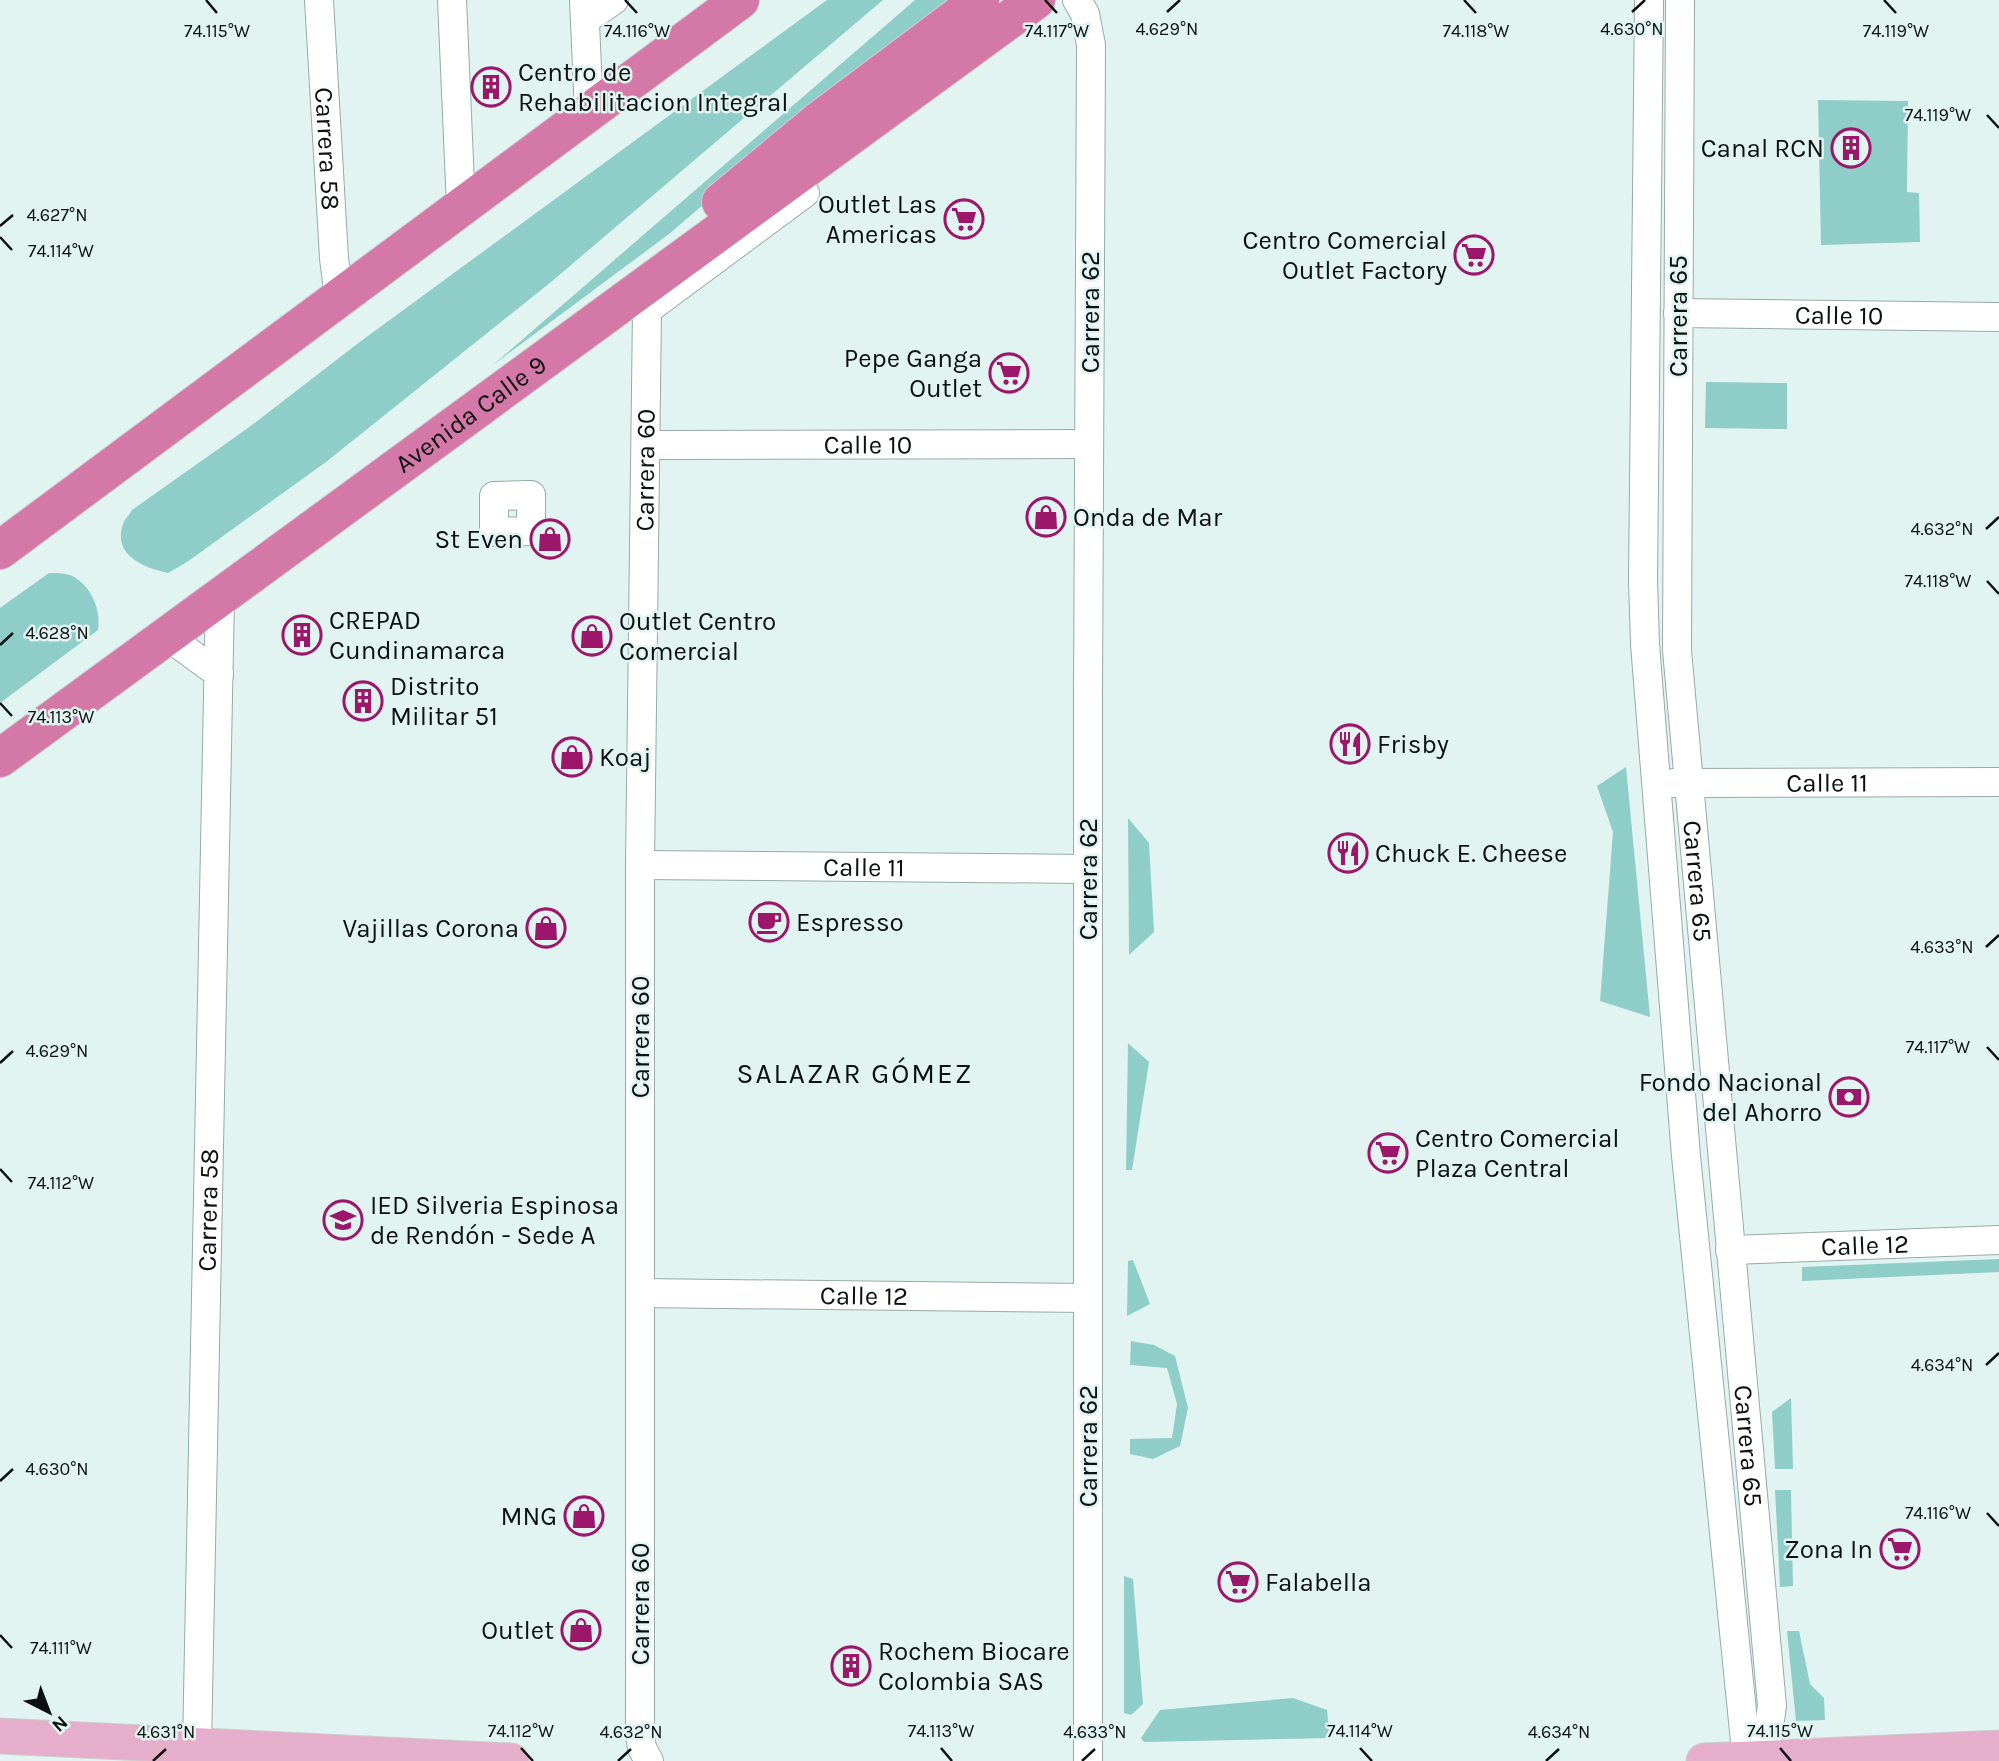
<svg xmlns="http://www.w3.org/2000/svg" width="1999" height="1761" font-family="Karla,sans-serif">
<style>
.green{fill:#8ecdc8}
.lines{fill:none;stroke-linecap:round;stroke-linejoin:round}
.minor-casing{stroke:#98aaa8;stroke-width:30}
.major-casing{stroke:#cecfcf;stroke-width:37}
.highway-casing{stroke:#cecfcf;stroke-width:40}
.minor{stroke:#fff;stroke-width:28}
.major{stroke:#e5aeca;stroke-width:35}
.highway{stroke:#d478a7;stroke-width:38}
.ticks{fill:none;stroke:#0b1110;stroke-width:2.5}
.labels{text-anchor:middle;stroke-width:5;stroke-linejoin:round;paint-order:stroke}
.poi-label{font-size:26px;fill:#0b1110;stroke:#e1f4f2;text-anchor:start}
.street-label{font-size:26px;fill:#0b1110;stroke:#e1f4f2}
.neighbourhood-label{font-size:28px;letter-spacing:2px;fill:#0b1110;stroke:#e1f4f2}
.ticks-label{font-size:18px;text-anchor:middle;fill:#0b1110;stroke:#e1f4f2;stroke-width:5;stroke-linejoin:round;paint-order:stroke}
</style>
<rect width="100%" height="100%" fill="#e1f4f2"/>
<g class="green">
<path d="M827,0h56l-332,282 -225,180 -139,100 -19,11c-23,-5 -56,-17 -45,-49 1,-4 7,-10 9,-14l116,-82 113,-87z"/>
<path d="M915,0h33l-56,43 -223,191 -176,131z"/>
<path d="M1818,100l90,1 -1,91 12,1 1,49 -99,3z"/>
<path d="M1706,382l81,1v46l-82,-1z"/>
<path d="M49,573c9,0 21,0 28,6 16,11 24,33 21,51l-98,73v-95z"/>
<path d="M1626,767l24,250 -50,-16 13,-169 -16,-46z"/>
<path d="M1128,818l21,25 5,89 -25,23z"/>
<path d="M1128,1043l21,19 -17,108h-6z"/>
<path d="M1999,1259v13l-197,9v-14z"/>
<path d="M1133,1260l17,44 -23,12 1,-55z"/>
<path d="M1131,1341l23,4 21,11 13,52 -8,38 -27,13 -23,-5v-15l42,-1 5,-34 -10,-36 -37,-3z"/>
<path d="M1791,1398l2,71h-18l-3,-57z"/>
<path d="M1775,1490h16l2,96 -13,1z"/>
<path d="M1124,1576l9,3 10,125 -12,11 -7,-2z"/>
<path d="M1787,1631h12l11,53 14,14 1,22 -29,1z"/>
<path d="M1293,1698l34,12 3,28 -186,4 -3,-4 19,-28z"/>
</g>
<g class="lines">
<g class="minor-casing">
<g id="minor">
<path id="s1" d="M319,0l15,258 5,40"/>
<path d="M452,0l9,207"/>
<path d="M584,0l5,113"/>
<path d="M1077,0l8,14 6,31 -3,653v1063"/>
<path d="M1649,0l-6,581 2,63 41,512 61,605"/>
<path id="s2" d="M1680,0l-3,650 95,1056 -8,55"/>
<path d="M585,20l29,-20"/>
<path id="s3" d="M1678,313l321,4"/>
<path id="s4" d="M646,445l443,-1"/>
<path d="M531,495v36l-37,1v-36z"/>
<path d="M167,636l52,38"/>
<path id="s5" d="M1673,783l326,-1"/>
<path id="s6" d="M640,865l448,4"/>
<path id="s7" d="M1730,1250l269,-10"/>
<path id="s8" d="M640,1293l448,5"/>
<path id="s9" d="M197,1746l23,-1149"/>
<path id="s10" d="M649,1761l-7,-13 -2,-13v-870l7,-555 158,-117"/>
</g>
</g>
<g class="major-casing">
<g id="major">
<path d="M0,1736l511,25"/>
<path d="M1704,1761l295,-13"/>
</g>
</g>
<g class="highway-casing">
<g id="highway">
<path d="M721,202l99,-82 160,-120"/>
<path d="M0,550l740,-550"/>
<path id="s11" d="M0,758l1036,-758"/>
</g>
</g>
<use href="#minor" class="minor"/>
<use href="#major" class="major"/>
<use href="#highway" class="highway"/>
</g>
<path class="ticks" d="M206,0l11,13M625,0l12,13M1045,0l12,13M1464,0l12,13M1884,0l12,13M1167,12l13,-12M1632,12l13,-12M1987,115l12,13M0,226l13,-11M0,237l12,13M1986,529l13,-12M1987,581l12,13M0,645l13,-12M0,703l12,13M1986,947l13,-12M1987,1047l12,13M0,1063l13,-12M0,1169l12,13M1986,1365l13,-12M0,1481l13,-12M1987,1513l12,13M0,1635l12,13M521,1748l12,13M941,1748l11,13M1360,1748l12,13M1780,1748l11,13M153,1761l13,-12M618,1761l13,-12M1082,1761l13,-12M1546,1761l13,-12"/>
<defs>
<g id="building-ring" transform="scale(2.0125)"><circle r="9.5" fill="#e1f4f2" stroke="#9c176a" stroke-width="1.5"/><path d="M-4-6H4V6H1V3H-1V6H-4ZM-2.5-4.3h1.7v1.8h-1.7ZM.8-4.3h1.7v1.8H.8ZM-2.5-1h1.7V.8h-1.7ZM.8-1h1.7V.8H.8Z" fill="#9c176a"/></g>
<g id="supermarket-ring" transform="scale(2.0125)"><circle r="9.5" fill="#e1f4f2" stroke="#9c176a" stroke-width="1.5"/><path d="M-6-5.5h2.5l.6 2H6L4.5 2H-2.5L-4.4-4H-6ZM-1.5 3.2a1.3 1.3 0 1 0 .1 0ZM3 3.2a1.3 1.3 0 1 0 .1 0Z" fill="#9c176a"/></g>
<g id="shop-ring" transform="scale(2.0125)"><circle r="9.5" fill="#e1f4f2" stroke="#9c176a" stroke-width="1.5"/><path d="M-5-2.5h2.3a2.7 3.5 0 0 1 5.4 0H5L5.5 6h-11ZM-1.5-2.5h3a1.5 2.3 0 0 0-3 0Z" fill="#9c176a"/></g>
<g id="restaurant-ring" transform="scale(2.0125)"><circle r="9.5" fill="#e1f4f2" stroke="#9c176a" stroke-width="1.5"/><path d="M-5-6h1v4h1v-4h1v4h1v-4h1v5L-1.5 .5V6h-2V.5L-5-1ZM5-6V6H3V1.5H1.5Q1.5-4 5-6Z" fill="#9c176a"/></g>
<g id="cafe-ring" transform="scale(2.0125)"><circle r="9.5" fill="#e1f4f2" stroke="#9c176a" stroke-width="1.5"/><path d="M-5.5-4.5H6V0H3Q3 3.5 0 3.5H-2.5Q-5.5 3.5-5.5 0ZM3-3.2v2h1.7v-2ZM-6 4.5H4V6H-6Z" fill="#9c176a"/></g>
<g id="bank-ring" transform="scale(2.0125)"><circle r="9.5" fill="#e1f4f2" stroke="#9c176a" stroke-width="1.5"/><path d="M-6-4H6V4H-6ZM0-2.3a2.3 2.3 0 1 0 0 4.6a2.3 2.3 0 1 0 0-4.6Z" fill="#9c176a"/></g>
<g id="school-ring" transform="scale(2.0125)"><circle r="9.5" fill="#e1f4f2" stroke="#9c176a" stroke-width="1.5"/><path d="M0-5L7-2L0 1L-7-2ZM-4 1L0 2.5L4 1V4Q0 6-4 4Z" fill="#9c176a"/></g>
</defs>
<g fill-rule="evenodd">
<use href="#building-ring" x="491" y="87"/>
<use href="#building-ring" x="1851" y="148"/>
<use href="#supermarket-ring" x="964" y="219"/>
<use href="#supermarket-ring" x="1474" y="255"/>
<use href="#supermarket-ring" x="1009" y="373"/>
<use href="#shop-ring" x="1046" y="517"/>
<use href="#shop-ring" x="550" y="539"/>
<use href="#building-ring" x="302" y="635"/>
<use href="#shop-ring" x="592" y="636"/>
<use href="#building-ring" x="363" y="701"/>
<use href="#restaurant-ring" x="1350" y="744"/>
<use href="#shop-ring" x="572" y="757"/>
<use href="#restaurant-ring" x="1348" y="853"/>
<use href="#cafe-ring" x="769" y="922"/>
<use href="#shop-ring" x="546" y="928"/>
<use href="#bank-ring" x="1849" y="1097"/>
<use href="#supermarket-ring" x="1388" y="1153"/>
<use href="#school-ring" x="343" y="1220"/>
<use href="#shop-ring" x="584" y="1516"/>
<use href="#supermarket-ring" x="1900" y="1549"/>
<use href="#supermarket-ring" x="1238" y="1582"/>
<use href="#shop-ring" x="581" y="1630"/>
<use href="#building-ring" x="851" y="1666"/>
</g>
<g class="labels">
<g class="poi-label">
<text x="518" y="81">Centro de<tspan x="518" dy="30">Rehabilitacion Integral</tspan></text>
<text x="1824" y="157" text-anchor="end">Canal RCN</text>
<text x="937" y="213" text-anchor="end">Outlet Las<tspan x="937" dy="30">Americas</tspan></text>
<text x="1447" y="249" text-anchor="end">Centro Comercial<tspan x="1447" dy="30">Outlet Factory</tspan></text>
<text x="982" y="367" text-anchor="end">Pepe Ganga<tspan x="982" dy="30">Outlet</tspan></text>
<text x="1073" y="526">Onda de Mar</text>
<text x="523" y="548" text-anchor="end">St Even</text>
<text x="329" y="629">CREPAD<tspan x="329" dy="30">Cundinamarca</tspan></text>
<text x="619" y="630">Outlet Centro<tspan x="619" dy="30">Comercial</tspan></text>
<text x="390" y="695">Distrito<tspan x="390" dy="30">Militar 51</tspan></text>
<text x="1377" y="753">Frisby</text>
<text x="599" y="766">Koaj</text>
<text x="1375" y="862">Chuck E. Cheese</text>
<text x="796" y="931">Espresso</text>
<text x="519" y="937" text-anchor="end">Vajillas Corona</text>
<text x="1822" y="1091" text-anchor="end">Fondo Nacional<tspan x="1822" dy="30">del Ahorro</tspan></text>
<text x="1415" y="1147">Centro Comercial<tspan x="1415" dy="30">Plaza Central</tspan></text>
<text x="370" y="1214">IED Silveria Espinosa<tspan x="370" dy="30">de Rendón - Sede A</tspan></text>
<text x="557" y="1525" text-anchor="end">MNG</text>
<text x="1873" y="1558" text-anchor="end">Zona In</text>
<text x="1265" y="1591">Falabella</text>
<text x="554" y="1639" text-anchor="end">Outlet</text>
<text x="878" y="1660">Rochem Biocare<tspan x="878" dy="30">Colombia SAS</tspan></text>
</g>
<g class="street-label">
<text dy="9" stroke="none"><textPath href="#s1" startOffset="149">Carrera 58</textPath></text>
<text transform="translate(1090 312) rotate(-90)" y="9">Carrera 62</text>
<text dy="9" stroke="none"><textPath href="#s3" startOffset="161">Calle 10</textPath></text>
<text transform="translate(1678 316) rotate(-90)" y="9">Carrera 65</text>
<text dy="9" stroke="none"><textPath href="#s11" startOffset="583">Avenida Calle 9</textPath></text>
<text dy="9" stroke="none"><textPath href="#s4" startOffset="222">Calle 10</textPath></text>
<text dy="9" stroke="none"><textPath href="#s10" startOffset="1293">Carrera 60</textPath></text>
<text dy="9" stroke="none"><textPath href="#s5" startOffset="154">Calle 11</textPath></text>
<text dy="9" stroke="none"><textPath href="#s6" startOffset="224">Calle 11</textPath></text>
<text transform="translate(1088 879) rotate(-90)" y="9">Carrera 62</text>
<text dy="9" stroke="none"><textPath href="#s2" startOffset="882">Carrera 65</textPath></text>
<text transform="translate(640 1037) rotate(-90)" y="9">Carrera 60</text>
<text dy="9" stroke="none"><textPath href="#s9" startOffset="536">Carrera 58</textPath></text>
<text dy="9" stroke="none"><textPath href="#s7" startOffset="135">Calle 12</textPath></text>
<text dy="9" stroke="none"><textPath href="#s8" startOffset="224">Calle 12</textPath></text>
<text transform="translate(1088 1446) rotate(-90)" y="9">Carrera 62</text>
<text dy="9" stroke="none"><textPath href="#s2" startOffset="1449">Carrera 65</textPath></text>
<text transform="translate(640 1604) rotate(-90)" y="9">Carrera 60</text>
</g>
<g class="neighbourhood-label">
<text x="855" y="1083">SALAZAR GÓMEZ</text>
</g>
</g>
<g class="ticks-label">
<text x="1167" y="35">4.629°N</text>
<text x="1632" y="35">4.630°N</text>
<text x="217" y="37">74.115°W</text>
<text x="637" y="37">74.116°W</text>
<text x="1057" y="37">74.117°W</text>
<text x="1476" y="37">74.118°W</text>
<text x="1896" y="37">74.119°W</text>
<text x="1938" y="121">74.119°W</text>
<text x="57" y="221">4.627°N</text>
<text x="61" y="257">74.114°W</text>
<text x="1942" y="535">4.632°N</text>
<text x="1938" y="587">74.118°W</text>
<text x="57" y="639">4.628°N</text>
<text x="61" y="723">74.113°W</text>
<text x="1942" y="953">4.633°N</text>
<text x="1938" y="1053">74.117°W</text>
<text x="57" y="1057">4.629°N</text>
<text x="61" y="1189">74.112°W</text>
<text x="1942" y="1371">4.634°N</text>
<text x="57" y="1475">4.630°N</text>
<text x="1938" y="1519">74.116°W</text>
<text x="61" y="1654">74.111°W</text>
<text x="521" y="1737">74.112°W</text>
<text x="941" y="1737">74.113°W</text>
<text x="1360" y="1737">74.114°W</text>
<text x="1780" y="1737">74.115°W</text>
<text x="166" y="1738">4.631°N</text>
<text x="631" y="1738">4.632°N</text>
<text x="1095" y="1738">4.633°N</text>
<text x="1559" y="1738">4.634°N</text>
</g>
<g transform="translate(49 1712) rotate(138)" stroke="#e1f4f2" stroke-width="5" paint-order="stroke">
<path d="M0-5L12 26L0 18L-12 26Z" fill="#0b1110"/>
<text y="-10" font-size="19" font-weight="bold" text-anchor="middle" fill="#0b1110">N</text>
</g>
</svg>
